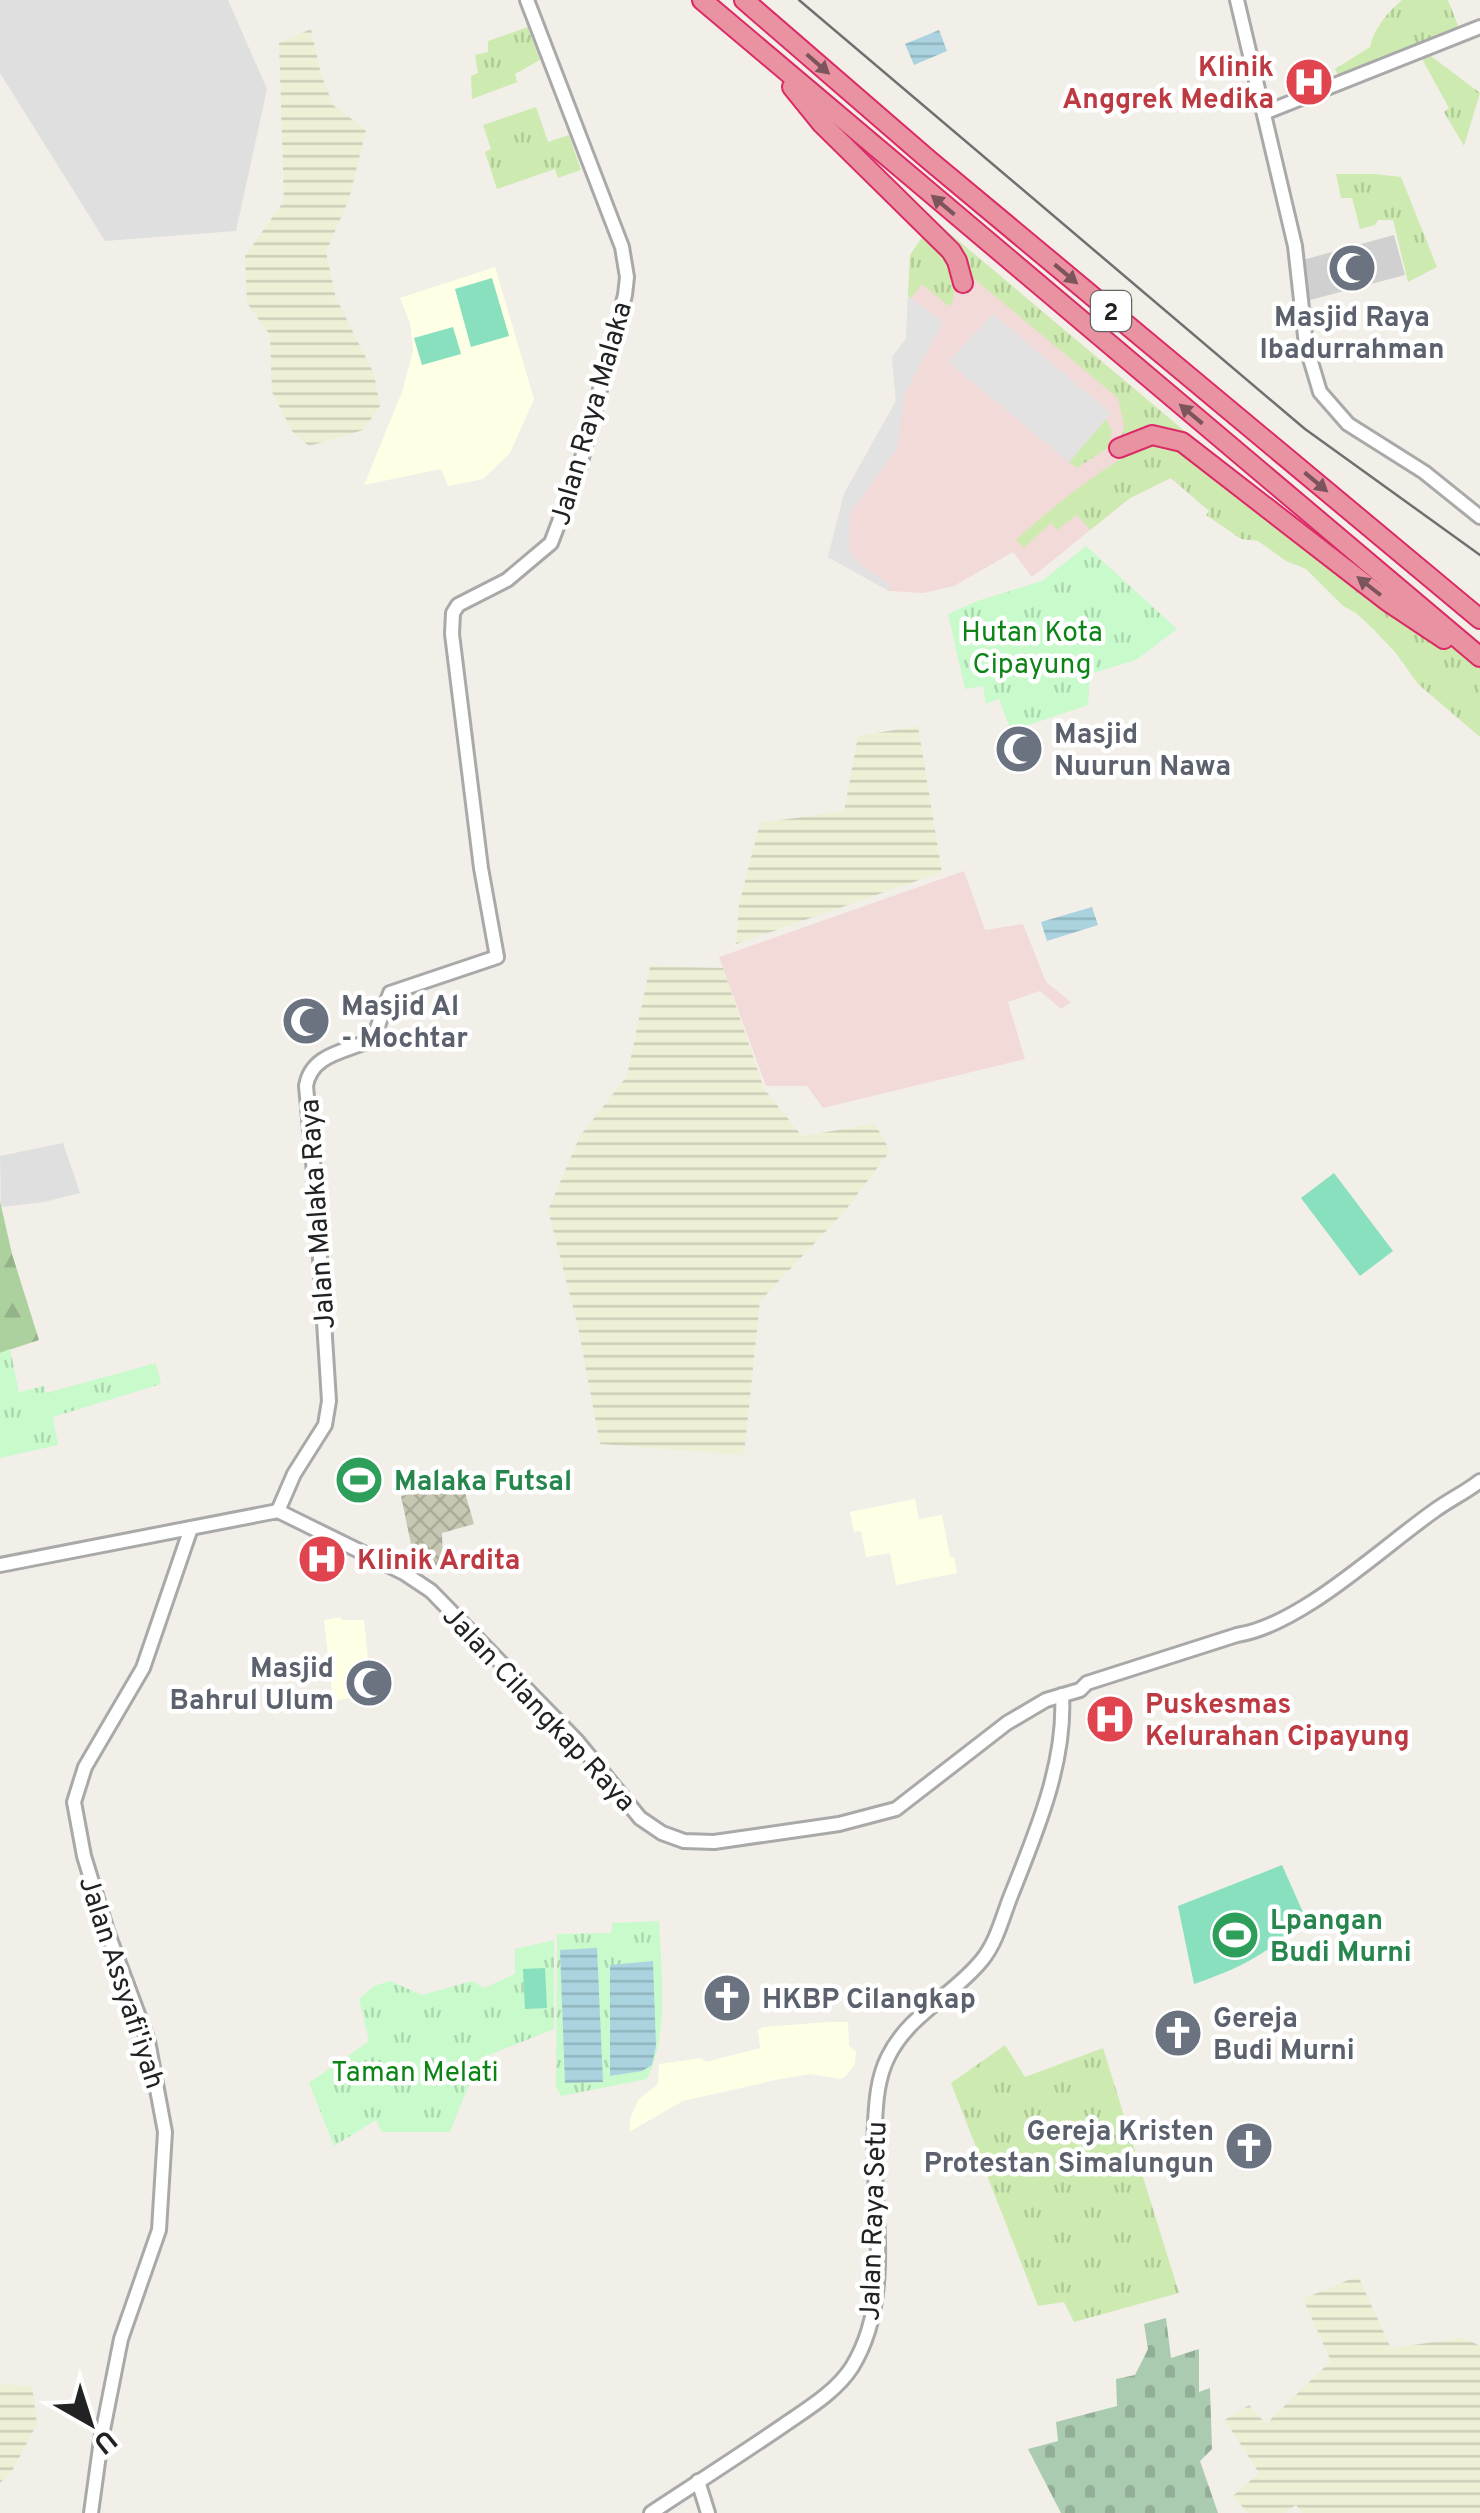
<svg xmlns="http://www.w3.org/2000/svg" width="1480" height="2513" font-family="Overpass,sans-serif">
<style>
.residential{fill:#e0dfdf}
.commercial{fill:#f2dad9}
.education{fill:#ffffe5}
.religious{fill:#d0d0d0}
.construction{fill:url(#construction-cross-hatch)}
.farmland{fill:url(#farmland-rules)}
.grass{fill:url(#grass-tufts)}
.forest{fill:url(#forest-firs)}
.cemetery{fill:url(#cemetery-stones)}
.park{fill:url(#park-tufts)}
.pitch{fill:#88e0be}
.parking{fill:#e2e2e2}
.water{fill:url(#water-rules)}
.lines{fill:none;stroke-linecap:round;stroke-linejoin:round}
.tertiary-casing{stroke:#a9a9a9;stroke-width:18}
.motorway-casing{stroke:#dc2a67;stroke-width:22}
.tertiary{stroke:#fff;stroke-width:12}
.motorway{stroke:#e892a2;stroke-width:18}
.tram{stroke:#707070;stroke-width:2.5}
.oneway{fill:#7b545c}
.labels{text-anchor:middle;stroke-width:9;stroke-linejoin:round;paint-order:stroke}
.shield{fill:#fff;stroke:#646464;stroke-width:2.5}
.shield-label{font-size:25px;font-weight:bold;fill:#222}
.health-label{font-size:28px;font-weight:bold;fill:#be3a42;stroke:#fff;text-anchor:start}
.worship-label{font-size:28px;font-weight:bold;fill:#5b616d;stroke:#fff;text-anchor:start}
.street-label{font-size:28px;fill:#222;stroke:#fff}
.park-label{font-size:28px;fill:#0c8416;stroke:#fff}
.leisure-label{font-size:28px;font-weight:bold;fill:#27864d;stroke:#fff;text-anchor:start}
</style>
<defs>
<pattern id="construction-cross-hatch" width="8" height="8" patternUnits="userSpaceOnUse" patternTransform="scale(2.5)"><rect width="8" height="8" fill="#c7c7b4"/><path d="M0 0l8 8M0 8l8-8" fill="none" stroke="#abab9a"/></pattern>
<pattern id="farmland-rules" width="6" height="5" patternUnits="userSpaceOnUse" patternTransform="scale(2.5)"><rect width="6" height="5" fill="#eef0d5"/><path d="M0 2.5h6" fill="none" stroke="#ccceb7"/></pattern>
<pattern id="grass-tufts" width="24" height="20" patternUnits="userSpaceOnUse" patternTransform="scale(2.5)"><rect width="24" height="20" fill="#cdebb0"/><path d="M3 7l-1-3M5 7V3M7 7l1-3M15 17l-1-3M17 17v-4M19 17l1-3" fill="none" stroke="#b0c997"/></pattern>
<pattern id="forest-firs" width="22" height="20" patternUnits="userSpaceOnUse" patternTransform="scale(2.5)"><rect width="22" height="20" fill="#add19e"/><path d="M5 1l3.5 6h-7zM16 11l3.5 6h-7z" fill="#95b388"/></pattern>
<pattern id="cemetery-stones" width="16" height="16" patternUnits="userSpaceOnUse" patternTransform="scale(2.5)"><rect width="16" height="16" fill="#aacbaf"/><path d="M2 7V4a2 2 0 0 1 4 0v3zM10 15v-3a2 2 0 0 1 4 0v3z" fill="#92ae96"/></pattern>
<pattern id="park-tufts" width="24" height="20" patternUnits="userSpaceOnUse" patternTransform="scale(2.5)"><rect width="24" height="20" fill="#c8facc"/><path d="M3 7l-1-3M5 7V3M7 7l1-3M15 17l-1-3M17 17v-4M19 17l1-3" fill="none" stroke="#acd6af"/></pattern>
<pattern id="water-rules" width="6" height="5" patternUnits="userSpaceOnUse" patternTransform="scale(2.5)"><rect width="6" height="5" fill="#aad3df"/><path d="M0 2.5h6" fill="none" stroke="#92b5bf"/></pattern>
</defs>
<rect width="100%" height="100%" fill="#f2efe9"/>
<g class="residential">
<path d="M0,0h228l39,89 -31,142 -131,10 -105,-168z"/>
<path d="M63,1143l17,50 -36,9 -43,5 -1,-51z"/>
</g>
<g class="commercial">
<path d="M935,221l316,266 -41,24 -40,-33 -40,20 -98,79 -19,-25 -59,34 -30,7 -35,-2 -61,-34 16,-63 52,-93 -4,-44 14,-18 4,-84z"/>
<path d="M964,871l21,59 38,-6 23,58 25,20 -10,7 -21,-18 -32,11 17,57 -202,49 -16,-22h-41l-47,-129z"/>
</g>
<g class="education">
<path d="M495,267l39,132 -24,54 -27,26 -35,7 -7,-17 -77,16 38,-93 11,-41 -3,-28 -10,-25z"/>
<path d="M915,1499l4,20 23,-4 8,42h4l3,16 -61,12 -6,-32 -24,4 -5,-26 -7,1 -4,-20z"/>
<path d="M340,1617l2,3h22l5,47 -19,3 1,11 -4,1 4,16 -18,3 -9,-81z"/>
<path d="M828,2022h20l1,24 7,5 -1,13 -9,12 -5,3 -31,-5 -30,5 -97,22 -54,31 1,-13 8,-19 20,-16 1,-20 42,-6 5,4 54,-14 -2,-18 5,-3z"/>
</g>
<path class="religious" d="M1394,235l11,40 -95,25 -11,-39z"/>
<path class="construction" d="M462,1482l12,42 -32,9 1,33 -27,2 -15,-72z"/>
<g class="farmland">
<path d="M311,29l10,45 12,31 33,25 -17,69 -23,53 10,46 38,76 6,32 -17,24 -54,16 -17,-15 -20,-39 -2,-57 -23,-32 -2,-47 39,-55 -5,-158z"/>
<path d="M918,726l24,146 -206,72 3,-40 21,-81 84,-12 14,-75z"/>
<path d="M650,966l73,2 41,121 38,47 73,-12 15,27 -46,61 -84,89 -16,154 -144,-11 -22,-117 -30,-117 32,-74 47,-60z"/>
<path d="M1358,2276l33,72 73,-10 16,8v167h-178l-6,-8 -12,8h-36l-15,-17 26,-23 -34,-53 24,-15 17,19 65,-63 -28,-62z"/>
<path d="M0,2384l32,2 5,38 -25,47 -12,12z"/>
</g>
<g class="grass">
<path d="M1402,0h46l11,28 -118,53 -6,-12 35,-22c4,-19 18,-35 32,-47z"/>
<path d="M528,27l12,33 -25,14 2,8 -45,17 -1,-23 7,-3 -3,-18 13,-3v-11z"/>
<path d="M1431,56l49,37 -16,53 -20,-34 5,-4 -27,-49z"/>
<path d="M536,107l12,35 21,-7 12,35 -23,8 -3,-9 -58,20 -12,-37 6,-3 -8,-24z"/>
<path d="M1336,174h39l26,3 36,90 -29,15 -15,-62h-15l-3,5 -15,4 -8,-31h-11z"/>
<path d="M935,221l316,266 -54,-41 -76,-4 3,-17 -6,-27 -152,-126 -14,-31z"/>
<path d="M926,231c21,24 38,44 24,76l-28,-23 -11,14 -3,-2 2,-41z"/>
<path d="M1106,419l6,12 -4,17 -31,20 -8,-6z"/>
<path d="M1153,445l19,1 14,8 294,204v79l-62,-53 -23,-32 -22,-23 -17,-16 -13,-7 -37,-37 -20,-8 -28,-20 -17,-2 -35,-24 3,-4 -38,-33 -41,20 -40,32 -13,-15 -20,15 -6,-7 -27,25 -8,-8c28,-26 101,-87 137,-95z"/>
<path d="M1005,2045l20,32 78,-29 76,245 -105,29 -10,-20 -26,4 -87,-223z"/>
</g>
<path class="forest" d="M0,1201l12,53 27,86 -39,13z"/>
<path class="cemetery" d="M1166,2318l5,40 28,-9v43l11,-4 2,61 -12,12 18,52h-157l-33,-64 30,-8 -2,-19 61,-16 -1,-27 19,-4 13,-26 -4,-25z"/>
<g class="park">
<path d="M1086,546l91,83 -41,31 -46,14 -2,31 -77,26 -12,-32 -13,5 -3,-18 -18,3 -17,-75 29,-13 65,-20z"/>
<path d="M10,1349l9,43 25,-6 2,7 110,-30 5,21 -108,33 5,28 -58,13v-105z"/>
<path d="M659,1921c2,52 11,110 -12,158l-86,17 -5,-9 1,-153 54,-1 1,-10z"/>
<path d="M554,1940v89l-75,30 -29,73h-68l-6,-12 -42,26 -25,-63 60,-42 -10,-42 15,-13 16,-5 32,14 50,-14 12,7 31,-14v-25z"/>
</g>
<g class="pitch">
<path d="M492,278l17,58 -38,11 -16,-58z"/>
<path d="M453,327l8,27 -39,11 -8,-27z"/>
<path d="M1334,1173l59,78 -33,25 -59,-78z"/>
<path d="M1282,1865l24,54c-42,36 -60,47 -112,65l-16,-78z"/>
<path d="M545,1968l2,40 -22,1 -2,-40z"/>
</g>
<g class="parking">
<path d="M908,296l35,26 -38,71 -8,56 -47,64 -1,37 11,14 29,20v7l-61,-34 16,-63 52,-93 -4,-44 14,-18z"/>
<path d="M993,314l118,99 -42,49 -121,-100z"/>
</g>
<g class="water">
<path d="M939,30l8,21 -33,14 -9,-21z"/>
<path d="M1092,907l6,18 -51,16 -6,-19z"/>
<path d="M597,1948l6,134 -38,1 -5,-133z"/>
<path d="M653,1961l3,85 -4,19 -10,6 -32,5v-111z"/>
</g>
<g class="lines">
<g class="tertiary-casing">
<g id="tertiary">
<path d="M1237,0l58,246 11,99 14,47 28,32 76,48 56,45"/>
<path d="M1264,113l216,-86"/>
<path d="M278,1511l16,-37 31,-49 4,-24 -13,-207 -10,-108c5,-31 37,-34 63,-45l6,-7 15,-41 107,-36 -16,-89 -29,-234 1,-21 5,-8 49,-25 44,-37 28,-74 46,-174 2,-18 -5,-30 -95,-247"/>
<path d="M0,1565l278,-54 126,62 27,18 146,150 63,77 22,15 22,8 30,1 125,-18 57,-15 111,-86 39,-23 34,-10 7,-7 150,-48c64,-10 143,-86 197,-124 15,-11 32,-19 46,-30"/>
<path d="M698,2481l10,32"/>
<path d="M91,2513l10,-73 20,-101 38,-109 6,-98 -17,-91 -41,-110 -23,-75 -10,-54 11,-35 58,-99 48,-140"/>
<path d="M651,2513c44,-29 89,-58 133,-88 23,-16 52,-33 68,-58 44,-71 18,-165 23,-244 1,-23 3,-46 13,-66 21,-43 65,-61 94,-97 14,-17 20,-41 28,-62 25,-63 56,-134 52,-203"/>
</g>
</g>
<g class="motorway-casing">
<g id="motorway">
<path d="M702,0l778,657"/>
<path d="M744,0l185,160 551,459"/>
<path d="M792,87l30,37 129,127 6,10 6,22"/>
<path d="M1119,448l33,-13 30,7 205,159 57,38"/>
</g>
</g>
<use href="#tertiary" class="tertiary"/>
<use href="#motorway" class="motorway"/>
<path class="tram" d="M799,0l506,429 175,126"/>
</g>
<defs><path id="oneway-solid" d="M-6-.8H1V-3.2L6.5 0L1 3.2V.8H-6Z" transform="scale(2.5)"/></defs>
<g class="oneway">
<use href="#oneway-solid" transform="translate(818 64) rotate(41)"/>
<use href="#oneway-solid" transform="translate(943 205) rotate(-140)"/>
<use href="#oneway-solid" transform="translate(1066 274) rotate(40)"/>
<use href="#oneway-solid" transform="translate(1191 414) rotate(-140)"/>
<use href="#oneway-solid" transform="translate(1316 482) rotate(40)"/>
<use href="#oneway-solid" transform="translate(1369 586) rotate(-142)"/>
</g>
<defs>
<g id="hospital-disc" transform="scale(2.5)"><circle r="9.5" fill="#e0444e" stroke="#fff"/><path d="M-5-5h3v3.5h4V-5h3V5h-3V1.5h-4V5h-3Z" fill="#fff"/></g>
<g id="mosque-disc" transform="scale(2.5)"><circle r="9.5" fill="#6b7280" stroke="#fff"/><path d="M3.5-4.9A6 6 0 1 0 3.5 4.9A5 5 0 1 1 3.5-4.9Z" fill="#fff"/></g>
<g id="stadium-disc" transform="scale(2.5)"><circle r="9.5" fill="#2e9e5b" stroke="#fff"/><path d="M0-5a6.5 5 0 1 0 0 10a6.5 5 0 1 0 0-10ZM-3.5-1.8h7v3.6h-7Z" fill="#fff"/></g>
<g id="church-disc" transform="scale(2.5)"><circle r="9.5" fill="#6b7280" stroke="#fff"/><path d="M-1.2-6h2.4v3.5h3.3v2.4h-3.3V6h-2.4V-.1h-3.3v-2.4h3.3Z" fill="#fff"/></g>
</defs>
<g fill-rule="evenodd">
<use href="#hospital-disc" x="1309" y="82"/>
<use href="#mosque-disc" x="1352" y="268"/>
<use href="#mosque-disc" x="1019" y="749"/>
<use href="#mosque-disc" x="306" y="1021"/>
<use href="#stadium-disc" x="359" y="1480"/>
<use href="#hospital-disc" x="322" y="1559"/>
<use href="#mosque-disc" x="369" y="1683"/>
<use href="#hospital-disc" x="1110" y="1719"/>
<use href="#stadium-disc" x="1235" y="1935"/>
<use href="#church-disc" x="727" y="1998"/>
<use href="#church-disc" x="1178" y="2033"/>
<use href="#church-disc" x="1249" y="2146"/>
</g>
<g class="labels">
<rect class="shield" x="1091" y="291" width="40" height="40" rx="8"/>
<g class="shield-label">
<text x="1111" y="320">2</text>
</g>
<g class="health-label">
<text x="1274" y="76" text-anchor="end">Klinik<tspan x="1274" dy="32">Anggrek Medika</tspan></text>
<text x="357" y="1569">Klinik Ardita</text>
<text x="1145" y="1713">Puskesmas<tspan x="1145" dy="32">Kelurahan Cipayung</tspan></text>
</g>
<g class="worship-label">
<text x="1352" y="326" text-anchor="middle">Masjid Raya<tspan x="1352" dy="32">Ibadurrahman</tspan></text>
<text x="1054" y="743">Masjid<tspan x="1054" dy="32">Nuurun Nawa</tspan></text>
<text x="341" y="1015">Masjid Al<tspan x="341" dy="32">- Mochtar</tspan></text>
<text x="334" y="1677" text-anchor="end">Masjid<tspan x="334" dy="32">Bahrul Ulum</tspan></text>
<text x="762" y="2008">HKBP Cilangkap</text>
<text x="1213" y="2027">Gereja<tspan x="1213" dy="32">Budi Murni</tspan></text>
<text x="1214" y="2140" text-anchor="end">Gereja Kristen<tspan x="1214" dy="32">Protestan Simalungun</tspan></text>
</g>
<g class="street-label">
<text transform="translate(590 413) rotate(-74)" y="10">Jalan Raya Malaka</text>
<text transform="translate(316 1214) rotate(-94)" y="10">Jalan Malaka Raya</text>
<text transform="translate(540 1708) rotate(47)" y="10">Jalan Cilangkap Raya</text>
<text transform="translate(123 1982) rotate(72)" y="10">Jalan Assyafi'iyah</text>
<text transform="translate(872 2221) rotate(-88)" y="10">Jalan Raya Setu</text>
</g>
<g class="park-label">
<text x="1032" y="641">Hutan Kota<tspan x="1032" dy="32">Cipayung</tspan></text>
<text x="415" y="2081">Taman Melati</text>
</g>
<g class="leisure-label">
<text x="394" y="1490">Malaka Futsal</text>
<text x="1270" y="1929">Lpangan<tspan x="1270" dy="32">Budi Murni</tspan></text>
</g>
</g>
<g transform="translate(90 2423) rotate(141)" stroke="#ffffff" stroke-width="8" paint-order="stroke">
<path d="M0-8L18 38L0 25L-18 38Z" fill="#222222"/>
<text y="-15" font-size="28" font-weight="bold" text-anchor="middle" fill="#222222">U</text>
</g>
</svg>
